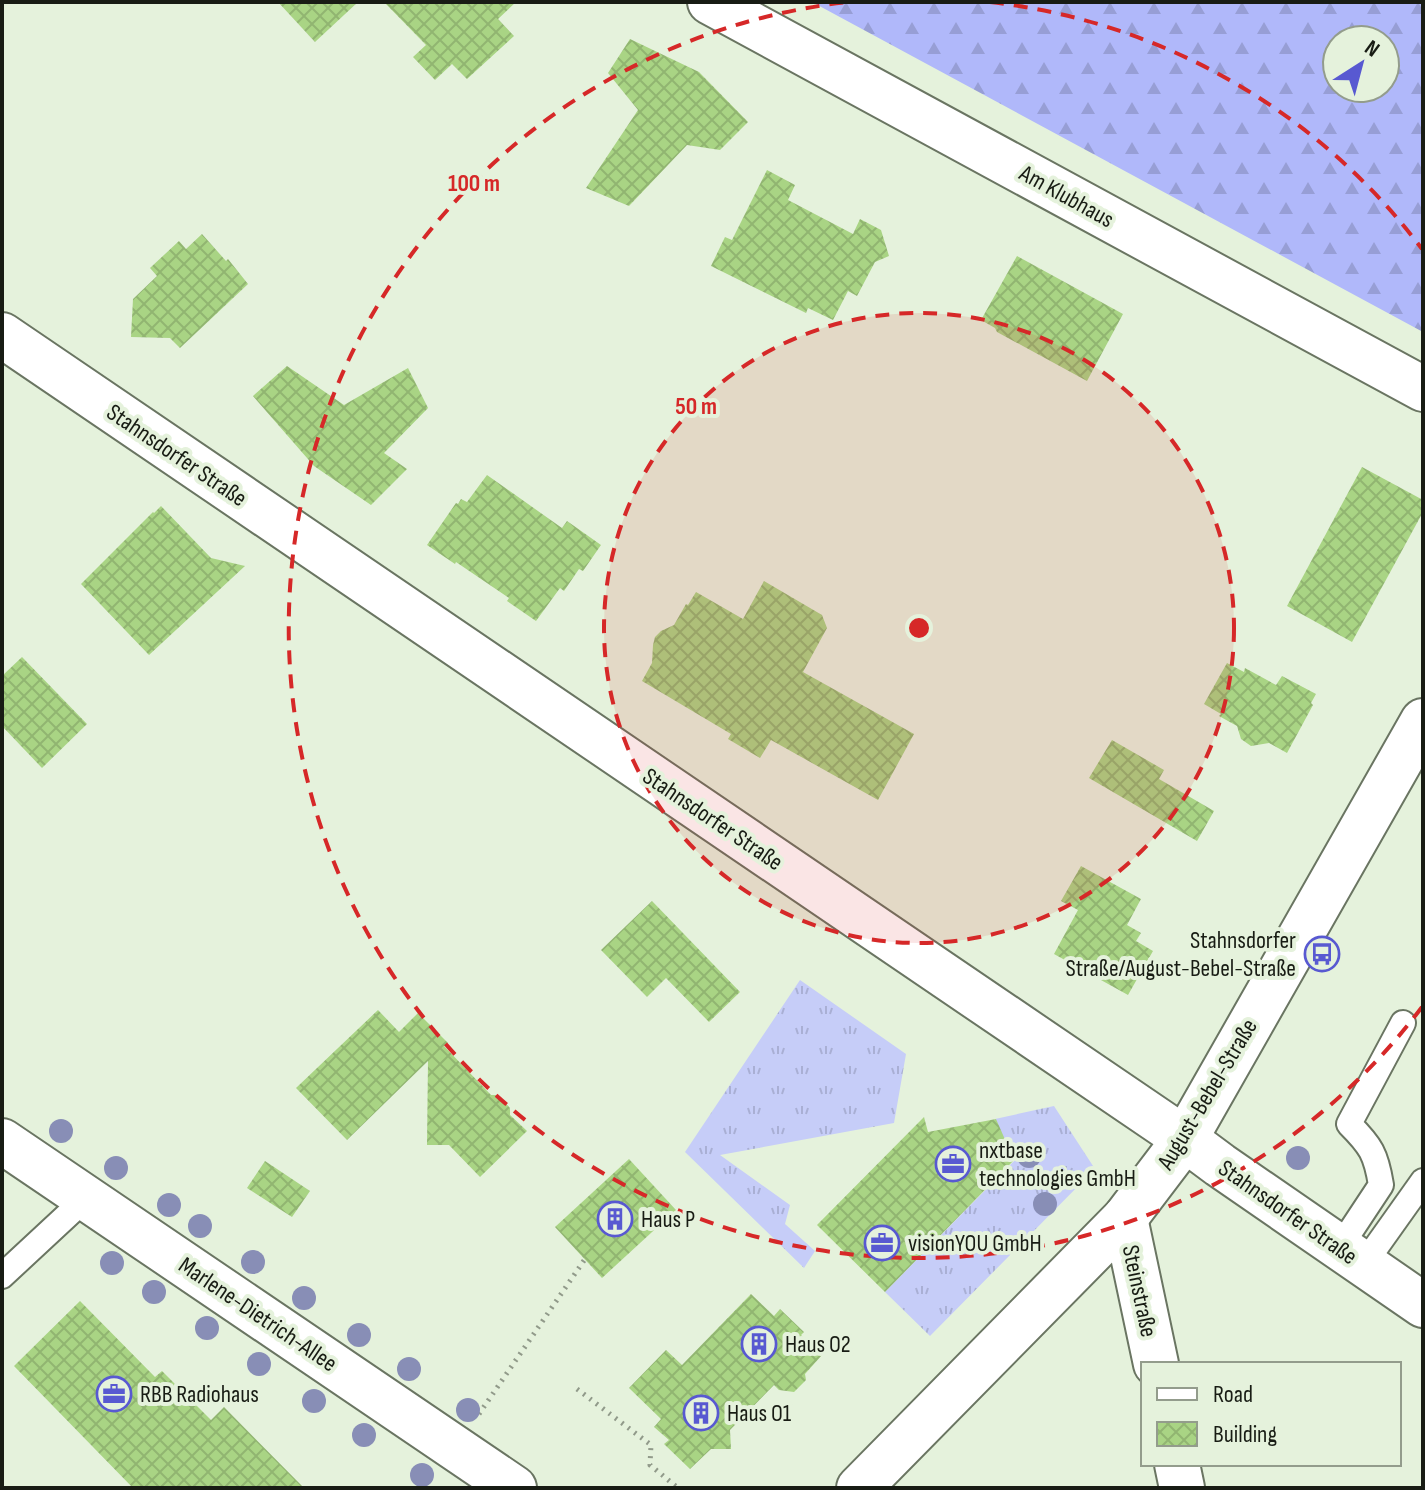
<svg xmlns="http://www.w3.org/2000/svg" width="1425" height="1490" font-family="'Sofia Sans Condensed',sans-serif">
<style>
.grass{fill:url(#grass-tufts)}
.forest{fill:url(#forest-firs);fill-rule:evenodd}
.building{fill:url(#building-cross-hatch)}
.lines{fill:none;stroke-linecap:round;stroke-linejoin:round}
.lane-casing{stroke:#6a7562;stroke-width:28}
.street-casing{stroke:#6a7562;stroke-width:48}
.secondary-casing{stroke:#6a7562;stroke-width:48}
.path{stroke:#919a8a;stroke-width:5;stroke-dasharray:2 6;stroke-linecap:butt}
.lane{stroke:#fff;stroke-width:24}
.street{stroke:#fff;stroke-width:44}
.secondary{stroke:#fff;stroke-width:44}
.tree{fill:#888eb6}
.ring{fill:none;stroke:#d62828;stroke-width:4;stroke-dasharray:14 10}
.labels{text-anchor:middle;stroke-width:8;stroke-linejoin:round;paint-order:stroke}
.street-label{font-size:24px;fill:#181c14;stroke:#e5f2dc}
.poi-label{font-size:24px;fill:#181c14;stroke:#e5f2dc;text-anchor:start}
.centre{fill:#d62828;stroke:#e5f2dc;stroke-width:4}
.ring-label{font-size:24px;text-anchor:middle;font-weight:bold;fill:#d62828;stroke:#e5f2dc;stroke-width:8;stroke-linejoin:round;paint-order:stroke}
</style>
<defs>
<pattern id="grass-tufts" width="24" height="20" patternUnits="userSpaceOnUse" patternTransform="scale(2)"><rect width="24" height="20" fill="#c6cdf8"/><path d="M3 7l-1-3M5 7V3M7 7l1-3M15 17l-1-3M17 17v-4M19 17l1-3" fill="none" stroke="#a9afd4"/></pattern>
<pattern id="forest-firs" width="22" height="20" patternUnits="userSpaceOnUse" patternTransform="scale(2)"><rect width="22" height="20" fill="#b0b8fa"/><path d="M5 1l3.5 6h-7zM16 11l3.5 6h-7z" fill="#979ed5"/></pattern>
<pattern id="building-cross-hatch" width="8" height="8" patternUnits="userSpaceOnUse" patternTransform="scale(2)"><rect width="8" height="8" fill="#a9d484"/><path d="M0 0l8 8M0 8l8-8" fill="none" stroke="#91b571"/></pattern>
</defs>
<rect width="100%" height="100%" fill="#e5f2dc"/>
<g class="grass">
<path d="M800,980l106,74 -12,69 -174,32 70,50 -5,19 30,27 -11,17 -119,-116z"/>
<path d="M1054,1106l41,63 -165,167 -45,-44 129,-131 -19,-42z"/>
</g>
<path class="forest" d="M812,2h611v330zM1337,40h48v48h-48z"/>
<g class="building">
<path d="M278,2h80l-43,40z"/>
<path d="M384,2h132l-18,17 16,17 -47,43 -15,-15 -17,16 -22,-23 13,-12z"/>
<path d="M630,39l69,33 49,50 -28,28 -33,-5 -58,61 -43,-18 52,-78 -30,-37z"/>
<path d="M767,170l28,15 -7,15 65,34 7,-15 21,11 8,26 -14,6 -18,34 -9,-5 -15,29 -25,-12 -2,5 -95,-47 14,-29 7,3z"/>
<path d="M202,234l24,27 2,-2 20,25 -68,64 -10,-10 -39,-1 2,-38 24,-23 -7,-8 29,-27 7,8z"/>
<path d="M1017,256l106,58 -36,67 -90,-49 -2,-4 -14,-8z"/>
<path d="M287,366l57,39 64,-37 20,40 -44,45 23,16 -36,36 -57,-39 -61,-70z"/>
<path d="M1362,467l61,33v12l-71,130 -65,-36z"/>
<path d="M487,475l75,53 5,-7 34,24 -18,26 -4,-2 -15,22 -4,-3 -24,33 -29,-20 2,-3 -53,-36 -1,2 -28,-19 29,-42 2,1 3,-5 6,3z"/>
<path d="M161,506l50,52 34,8 -96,89 -68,-71 72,-72 1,1z"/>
<path d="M764,581l58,34 5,13 -24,44 111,62 -36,66 -107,-60 -11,18 -32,-19 3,-5 -89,-53 10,-18 1,-18 2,-8 6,-6 13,-6 12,-21 2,1 8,-13 47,27z"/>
<path d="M22,657l65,67 -45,44 -40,-42v-50z"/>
<path d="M1227,663l17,9 1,-4 31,17 6,-9 34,18 -5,9 2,2 -26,48 -18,-10 -18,3 -10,-7 -4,-13 -18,-10 2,-2 -17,-10z"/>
<path d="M1112,740l52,30 -5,9 55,32 -17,30 -108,-63z"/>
<path d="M1081,866l60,33 -14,26 14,8 -5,8 17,10 -25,44 -74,-41 24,-44 -17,-9z"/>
<path d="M652,901l88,91 -31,30 -43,-44 -19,19 -46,-47z"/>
<path d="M378,1010l21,22 19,-19 30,30 -4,3 47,49h7l12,13v7l17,16 -47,46 -31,-32h-22l1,-84 -81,79 -51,-52z"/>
<path d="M924,1117l4,15 68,-13 18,41 -129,132 -68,-67z"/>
<path d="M629,1159l47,51 -74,68 -47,-51z"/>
<path d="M265,1161l45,30 -18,26 -45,-29z"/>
<path d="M751,1294l23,22 6,-7 24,23 -3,3 21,20 -17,19 1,6 -12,12 -15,-2 -5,-5 -44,45 1,19h-20l-21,20 -26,-25 5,-4 -15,-13 7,-8 -32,-31 37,-38 16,15z"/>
<path d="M80,1301l75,76 7,-6 49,49 13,-13 80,81h-171l-119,-122z"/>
</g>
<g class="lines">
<g class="lane-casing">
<g id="lane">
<path d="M1340,1247l41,-62c-5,-31 -10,-39 -32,-61l54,-101"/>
<path d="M1364,1264l59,-83"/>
<path d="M2,1276l84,-78"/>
</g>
</g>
<g class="street-casing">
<g id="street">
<path d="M710,2l713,387"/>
<path d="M2,335l1183,804 35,26 203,140"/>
<path d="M2,1141l512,347"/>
<path d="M1125,1218l31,146"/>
<path d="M1177,1464l5,24"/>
</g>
</g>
<g class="secondary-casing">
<path id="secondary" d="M859,1488l266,-270 60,-79 238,-418"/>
</g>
<g class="path">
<path d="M577,1389l74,56 -1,20 28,23"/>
<path d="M479,1414l106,-155"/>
</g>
<use href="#lane" class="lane"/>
<use href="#street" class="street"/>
<use href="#secondary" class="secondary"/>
</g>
<g class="tree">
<circle cx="61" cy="1131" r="12"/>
<circle cx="1029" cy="1156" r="12"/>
<circle cx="1298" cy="1158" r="12"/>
<circle cx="116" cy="1168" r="12"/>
<circle cx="1045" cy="1204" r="12"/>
<circle cx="169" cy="1205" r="12"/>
<circle cx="200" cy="1226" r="12"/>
<circle cx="253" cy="1262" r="12"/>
<circle cx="112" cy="1263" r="12"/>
<circle cx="154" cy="1292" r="12"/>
<circle cx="304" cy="1298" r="12"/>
<circle cx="207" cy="1328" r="12"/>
<circle cx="359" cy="1335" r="12"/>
<circle cx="259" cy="1364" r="12"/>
<circle cx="409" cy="1369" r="12"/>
<circle cx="314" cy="1401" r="12"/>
<circle cx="468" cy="1410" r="12"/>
<circle cx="364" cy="1435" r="12"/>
<circle cx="422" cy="1475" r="12"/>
</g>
<circle cx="919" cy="628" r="315" fill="#d62828" fill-opacity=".12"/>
<g class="ring">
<circle cx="919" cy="628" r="315"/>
<path d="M1422 1007A630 630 0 1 1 848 2M990 2A630 630 0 0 1 1422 249"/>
</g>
<defs>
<g id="bus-ring" transform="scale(1.8)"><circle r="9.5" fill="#e5f2dc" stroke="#5859d1" stroke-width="1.5"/><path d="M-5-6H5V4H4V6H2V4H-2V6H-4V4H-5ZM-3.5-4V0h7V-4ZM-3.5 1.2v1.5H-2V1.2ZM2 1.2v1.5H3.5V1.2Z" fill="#5859d1"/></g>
<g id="office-ring" transform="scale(1.8)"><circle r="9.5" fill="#e5f2dc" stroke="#5859d1" stroke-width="1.5"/><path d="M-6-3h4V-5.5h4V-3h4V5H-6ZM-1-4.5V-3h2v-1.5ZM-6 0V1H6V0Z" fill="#5859d1"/></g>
<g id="building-ring" transform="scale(1.8)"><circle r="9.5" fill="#e5f2dc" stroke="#5859d1" stroke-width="1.5"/><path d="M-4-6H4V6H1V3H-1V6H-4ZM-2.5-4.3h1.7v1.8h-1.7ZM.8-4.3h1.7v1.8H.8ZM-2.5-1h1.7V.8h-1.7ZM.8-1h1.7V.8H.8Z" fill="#5859d1"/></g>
</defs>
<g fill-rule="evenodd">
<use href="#bus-ring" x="1322" y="954"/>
<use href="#office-ring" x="953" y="1164"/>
<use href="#building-ring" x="615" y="1219"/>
<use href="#office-ring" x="882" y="1243"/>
<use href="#building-ring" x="759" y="1344"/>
<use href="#office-ring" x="114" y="1394"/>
<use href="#building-ring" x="701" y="1413"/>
</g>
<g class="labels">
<g class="street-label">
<text transform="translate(1067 196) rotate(29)" y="8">Am Klubhaus</text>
<text transform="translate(177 455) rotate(34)" y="8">Stahnsdorfer Straße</text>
<text transform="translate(713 819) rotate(34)" y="8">Stahnsdorfer Straße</text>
<text transform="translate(1207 1094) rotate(-59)" y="8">August-Bebel-Straße</text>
<text transform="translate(1288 1212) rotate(35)" y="8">Stahnsdorfer Straße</text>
<text transform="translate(1140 1291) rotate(78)" y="8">Steinstraße</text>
<text transform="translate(258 1314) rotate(34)" y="8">Marlene-Dietrich-Allee</text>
</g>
<g class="poi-label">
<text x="1296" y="948" text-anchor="end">Stahnsdorfer<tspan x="1296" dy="28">Straße/August-Bebel-Straße</tspan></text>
<text x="979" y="1158">nxtbase<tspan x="979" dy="28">technologies GmbH</tspan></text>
<text x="641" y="1227">Haus P</text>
<text x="908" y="1251">visionYOU GmbH</text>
<text x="785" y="1352">Haus O2</text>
<text x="140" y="1402">RBB Radiohaus</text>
<text x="727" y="1421">Haus O1</text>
</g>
</g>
<circle cx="919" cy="628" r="12" class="centre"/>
<g class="ring-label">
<text x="474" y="191">100 m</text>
<text x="696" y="414">50 m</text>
</g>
<rect width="1425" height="1490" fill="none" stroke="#181c14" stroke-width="8"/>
<rect x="1141" y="1362" width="260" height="104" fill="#e5f2dc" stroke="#939c8c" stroke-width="2"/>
<rect x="1157" y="1388" width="40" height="12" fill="#ffffff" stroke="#939c8c" stroke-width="2"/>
<text x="1213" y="1402" font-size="24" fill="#181c14">Road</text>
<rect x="1157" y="1422" width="40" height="24" fill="url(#building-cross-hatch)" stroke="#939c8c" stroke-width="2"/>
<text x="1213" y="1442" font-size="24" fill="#181c14">Building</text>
<g transform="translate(1361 64) rotate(36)"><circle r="38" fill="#e5f2dc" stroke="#939c8c" stroke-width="2"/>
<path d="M0-6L14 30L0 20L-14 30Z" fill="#5859d1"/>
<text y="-12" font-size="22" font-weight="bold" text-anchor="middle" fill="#181c14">N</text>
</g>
</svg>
